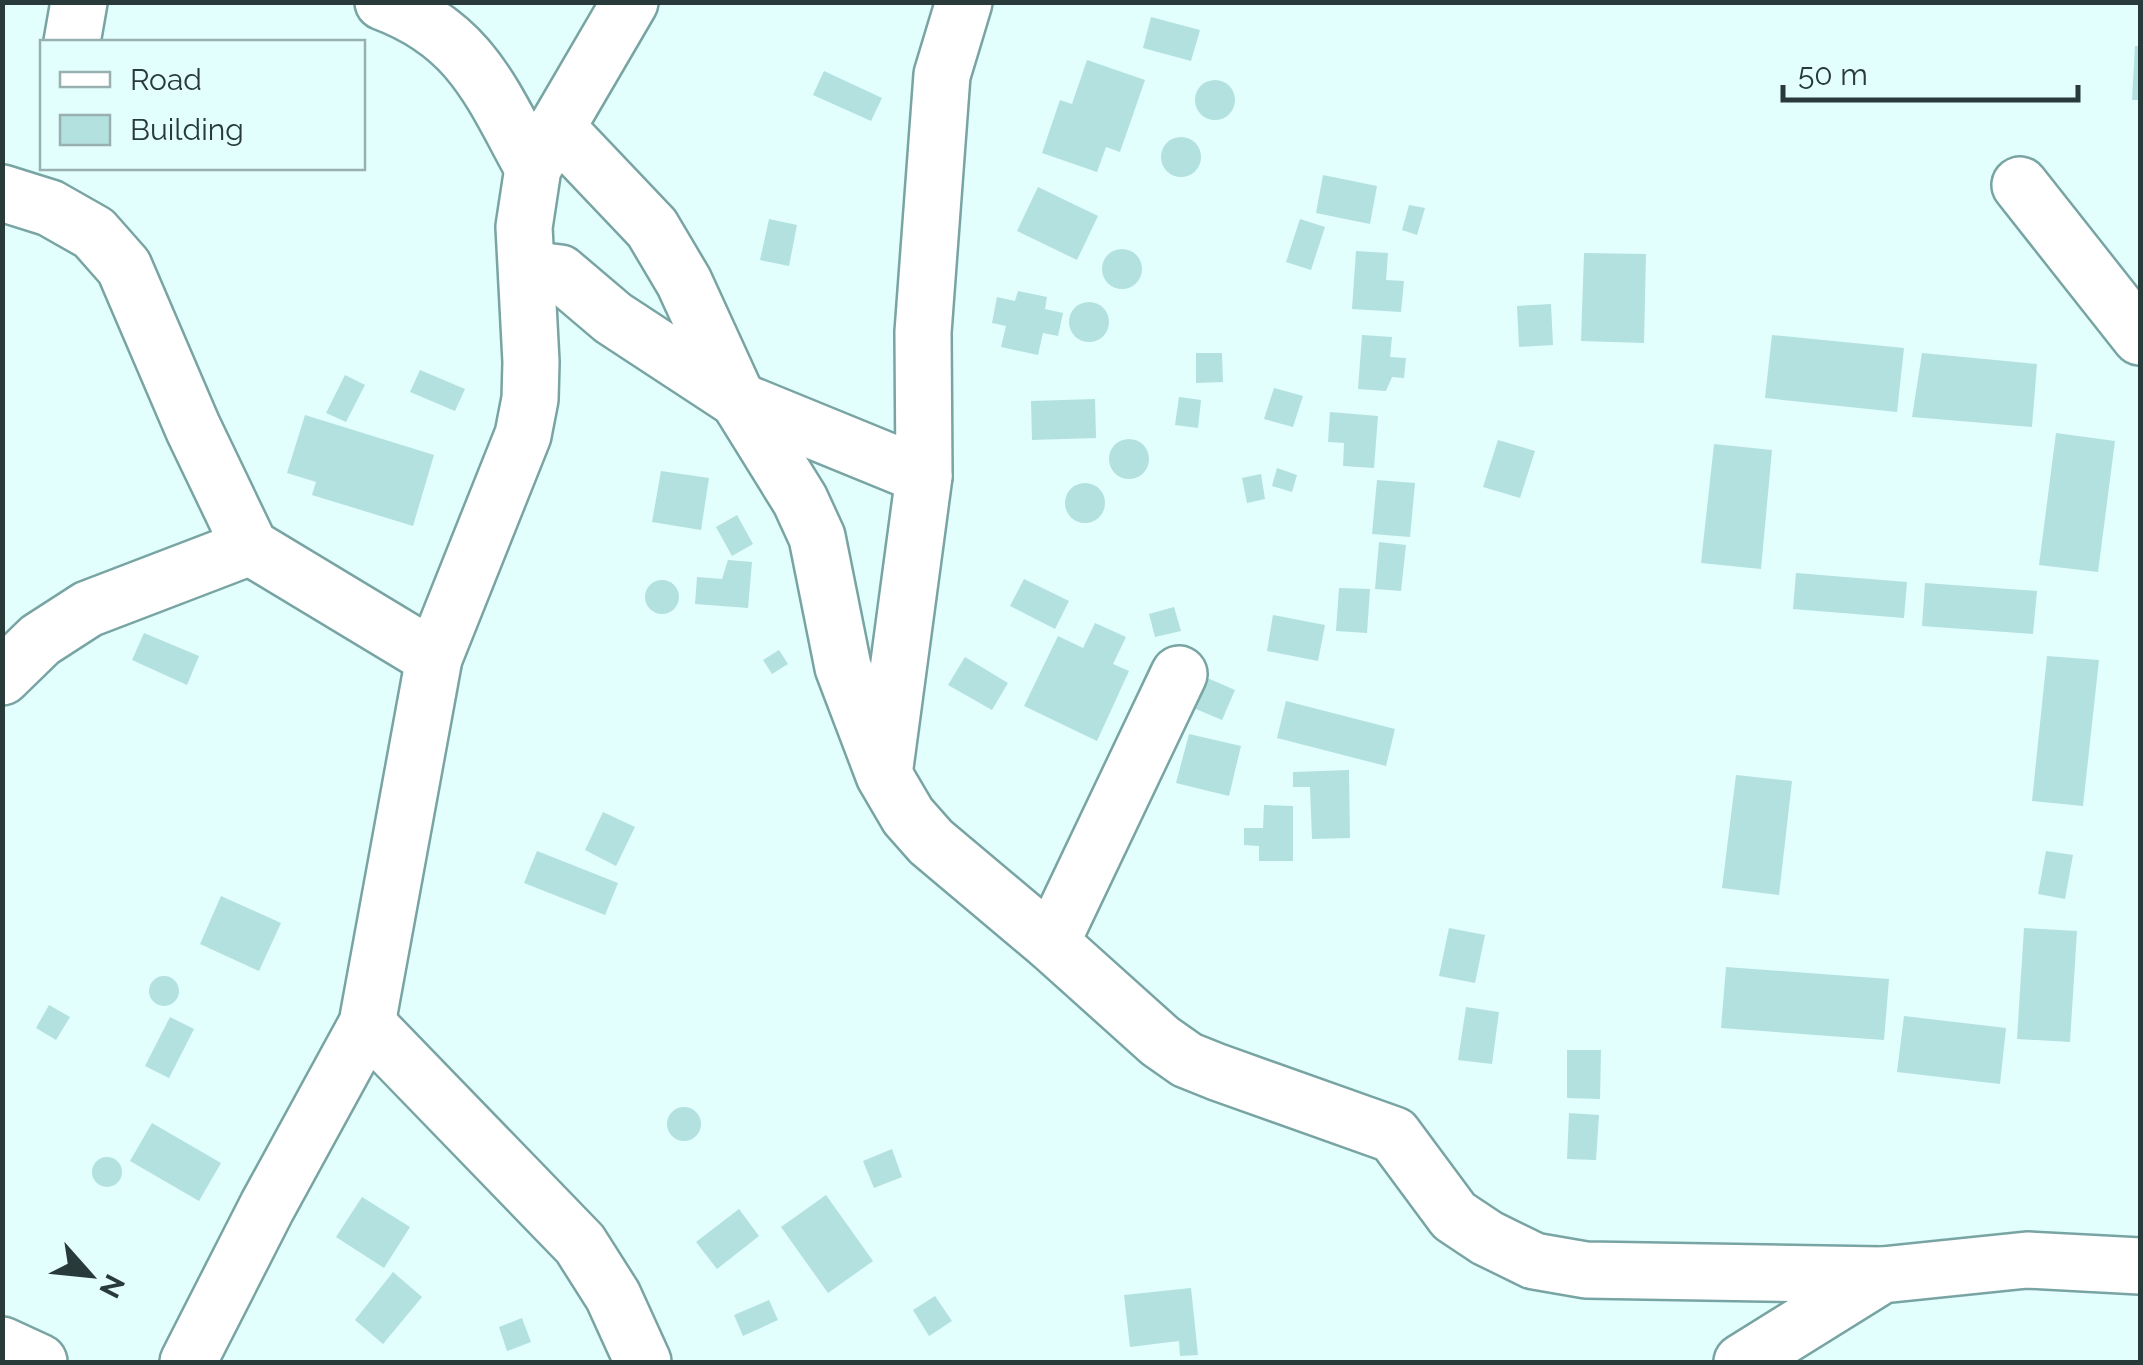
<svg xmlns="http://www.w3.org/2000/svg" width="2143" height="1365" font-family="Raleway,sans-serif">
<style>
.building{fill:#b3e1e0}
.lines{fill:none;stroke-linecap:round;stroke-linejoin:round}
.minor-casing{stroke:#78a4a3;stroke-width:60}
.minor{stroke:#fff;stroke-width:55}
</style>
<rect width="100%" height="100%" fill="#e2fefd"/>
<g class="building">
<path d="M1151,17l49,13 -9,31 -48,-13z"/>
<path d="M2135,46h5v54h-8z"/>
<path d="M1087,60l58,20 -25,72 -14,-5 -9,25 -55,-19 18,-53 12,4z"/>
<path d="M824,71l58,27 -11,23 -58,-26z"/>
<circle cx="1215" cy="100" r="20"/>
<circle cx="1181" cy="157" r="20"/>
<path d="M1323,175l54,11 -7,38 -54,-11z"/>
<path d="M1038,187l60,29 -21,44 -60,-29z"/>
<path d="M1409,205l16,3 -8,27 -15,-5z"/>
<path d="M769,219l28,6 -8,41 -29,-6z"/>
<path d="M1300,219l25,8 -14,43 -25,-8z"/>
<circle cx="1122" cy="269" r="20"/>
<path d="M1356,251l32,2 -2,27 18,1 -3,31 -49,-3z"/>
<path d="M1584,253l62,1 -2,89 -63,-2z"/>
<path d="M1018,291l29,6 -2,12 18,4 -5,23 -15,-3 -5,22 -37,-8 5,-21 -14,-3 5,-26 18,4z"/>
<circle cx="1089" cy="322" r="20"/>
<path d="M1551,304l2,41 -34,2 -2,-41z"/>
<path d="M1362,335l30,2 -2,20 16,1 -2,20 -12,-1 -6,14 -28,-2z"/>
<path d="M1772,335l132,13 -7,64 -132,-14z"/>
<path d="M1196,353h26l1,29 -27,1z"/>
<path d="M1922,353l115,11 -5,63 -120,-10z"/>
<path d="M420,370l45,19 -10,22 -45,-19z"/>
<path d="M345,375l20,10 -19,37 -20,-9z"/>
<path d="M1274,388l29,8 -10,31 -29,-8z"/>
<path d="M1179,397l22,3 -3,28 -23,-3z"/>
<path d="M1095,399l1,39 -64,2 -1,-39z"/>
<path d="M1330,412l48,4 -4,52 -31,-2 1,-23 -16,-1z"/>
<path d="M305,415l129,40 -21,71 -101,-31 4,-13 -29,-9z"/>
<path d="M2056,433l59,8 -17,131 -59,-7z"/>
<circle cx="1129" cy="459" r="20"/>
<path d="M1498,440l37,11 -15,47 -37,-11z"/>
<path d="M1714,444l58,6 -11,119 -60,-6z"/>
<path d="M1277,468l20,7 -5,17 -20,-6z"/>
<path d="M661,471l48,7 -8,52 -49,-8z"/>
<path d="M1261,474l4,25 -18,4 -5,-25z"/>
<path d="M1377,480l38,3 -5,54 -38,-3z"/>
<circle cx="1085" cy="503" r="20"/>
<path d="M737,515l16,29 -21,12 -16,-29z"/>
<path d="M1379,542l27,3 -5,46 -26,-2z"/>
<path d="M728,560l24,2 -4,46 -53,-4 2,-27 25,2z"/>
<path d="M1796,573l111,9 -3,36 -111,-9z"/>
<path d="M1024,579l45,22 -14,28 -45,-23z"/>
<circle cx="662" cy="597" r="17"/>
<path d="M1925,583l112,8 -4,43 -111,-8z"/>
<path d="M1339,588l31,1 -3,44 -31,-2z"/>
<path d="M1174,607l7,24 -26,6 -6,-23z"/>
<path d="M1273,615l52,10 -7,36 -51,-10z"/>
<path d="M1095,623l31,14 -13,27 16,7 -32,70 -73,-35 34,-70 25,12z"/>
<path d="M144,633l55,23 -12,29 -55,-25z"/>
<path d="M779,650l9,14 -16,10 -9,-14z"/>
<path d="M2047,656l52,4 -16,146 -51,-5z"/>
<path d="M965,657l43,26 -16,27 -44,-25z"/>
<path d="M1205,677l30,13 -13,30 -31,-13z"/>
<path d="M1286,701l109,28 -9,37 -109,-28z"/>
<path d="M1189,734l52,12 -12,50 -53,-13z"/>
<path d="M1349,770l1,68 -38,1 -2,-52h-17v-15z"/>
<path d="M1736,775l56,6 -13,114 -57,-7z"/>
<path d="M1264,805l29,1v55h-34v-15l-15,-1v-17h19z"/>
<path d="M603,812l32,15 -19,39 -31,-16z"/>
<path d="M537,851l81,32 -13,32 -81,-32z"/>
<path d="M2046,851l27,4 -8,44 -27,-5z"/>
<path d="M221,896l60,27 -22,48 -59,-27z"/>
<path d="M1449,928l36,7 -10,48 -36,-7z"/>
<path d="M2024,928l53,3 -7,111 -53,-3z"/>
<path d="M1726,967l163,12 -5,61 -163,-12z"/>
<circle cx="164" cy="991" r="15"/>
<path d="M49,1005l21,12 -14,23 -20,-12z"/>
<path d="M1466,1007l33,5 -7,52 -34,-4z"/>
<path d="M1904,1016l102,12 -6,56 -103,-12z"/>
<path d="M170,1017l24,12 -25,49 -24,-12z"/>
<path d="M1567,1050h34l-1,49 -33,-1z"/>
<circle cx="684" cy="1124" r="17"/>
<path d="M1569,1113l30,2 -3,45 -29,-1z"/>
<path d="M152,1123l69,40 -22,38 -69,-40z"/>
<path d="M892,1149l10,28 -28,11 -11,-27z"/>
<circle cx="107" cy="1172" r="15"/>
<path d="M826,1195l47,66 -45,32 -47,-66z"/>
<path d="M362,1197l48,30 -26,41 -48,-31z"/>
<path d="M739,1209l20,27 -42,33 -21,-27z"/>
<path d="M393,1272l29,25 -39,47 -28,-24z"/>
<path d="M1191,1288l7,67 -18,1 -1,-15 -49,6 -6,-52z"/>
<path d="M935,1296l17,25 -23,15 -16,-26z"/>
<path d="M769,1300l9,20 -35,16 -9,-21z"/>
<path d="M522,1318l9,24 -24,9 -8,-24z"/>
</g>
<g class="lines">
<g class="minor-casing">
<g id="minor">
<path d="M383,2c88,33 108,90 150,166"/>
<path d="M72,42l7,-40"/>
<path d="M557,128l95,100 32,54 54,118 62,100 17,37 26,130 41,108 24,41 23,26 120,101 109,98 27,19 30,12 177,63 60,81 33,22 47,23 52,9 296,5"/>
<path d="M2020,185l120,152"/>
<path d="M2,193l48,15 44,25 30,34 69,161 57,119 184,111"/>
<path d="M528,269l32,4 53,45 125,82 186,76"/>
<path d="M2,677l38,-37 48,-31 162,-62"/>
<path d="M885,767l39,-291 -1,-144 19,-257 22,-73"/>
<path d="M1051,943l128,-269"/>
<path d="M367,1024l213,220 33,52 30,66"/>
<path d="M2,1345l37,17"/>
<path d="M188,1362l79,-155 100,-183 67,-366 89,-223 7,-36 1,-37 -7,-135 9,-59 97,-166"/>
<path d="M1742,1362l140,-87 145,-15 113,6"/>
</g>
</g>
<use href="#minor" class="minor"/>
</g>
<rect width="2143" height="1365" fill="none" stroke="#283b3a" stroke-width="10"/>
<rect x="40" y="40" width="325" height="130" fill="#e2fefd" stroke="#98b0af" stroke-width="2.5"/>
<rect x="60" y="72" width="50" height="15" fill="#ffffff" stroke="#98b0af" stroke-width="2.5"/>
<text x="130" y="90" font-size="30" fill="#283b3a">Road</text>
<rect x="60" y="115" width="50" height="30" fill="#b3e1e0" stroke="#98b0af" stroke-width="2.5"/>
<text x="130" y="140" font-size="30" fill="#283b3a">Building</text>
<g transform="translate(90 1275) rotate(117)" stroke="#e2fefd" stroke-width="8" paint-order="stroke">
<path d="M0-8L18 38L0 25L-18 38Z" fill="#283b3a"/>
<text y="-15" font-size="28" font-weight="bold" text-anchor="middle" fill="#283b3a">N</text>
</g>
<path d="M1783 85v15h295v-15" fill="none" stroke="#283b3a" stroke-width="5"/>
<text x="1798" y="85" font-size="30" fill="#283b3a" stroke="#e2fefd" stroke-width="8" paint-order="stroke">50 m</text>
</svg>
